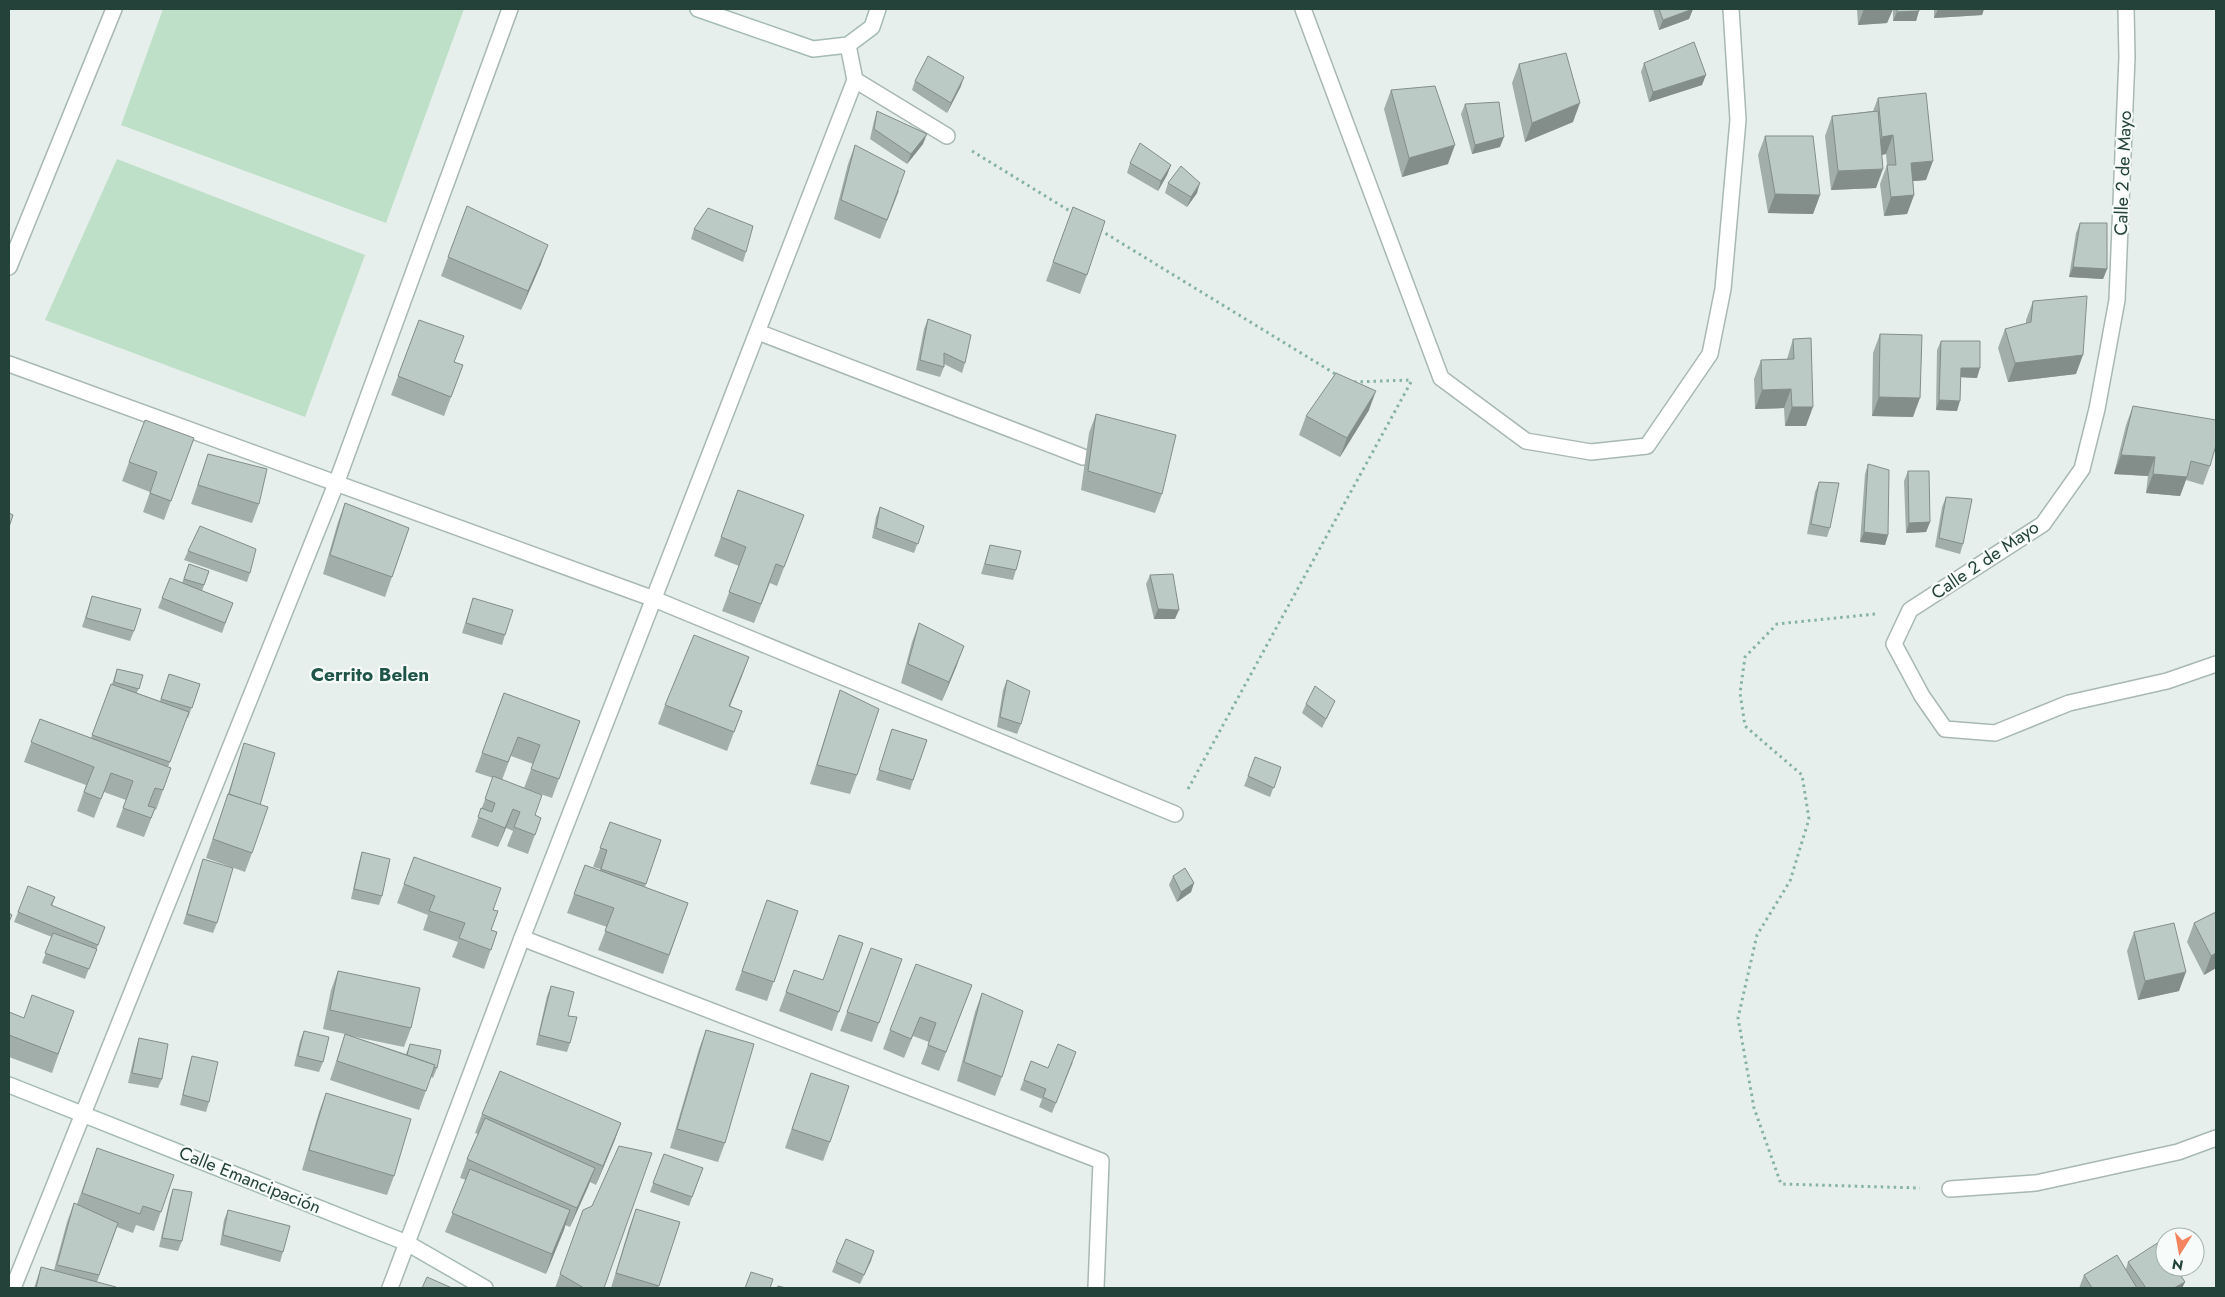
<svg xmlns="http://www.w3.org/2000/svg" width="2225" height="1297" font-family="Jost,sans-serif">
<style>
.green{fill:#bfe0c8}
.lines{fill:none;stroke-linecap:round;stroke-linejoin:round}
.street-casing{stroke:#a8b8b2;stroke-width:18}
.secondary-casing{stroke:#a4bbb3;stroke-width:18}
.path{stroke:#86b3a5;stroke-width:3;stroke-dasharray:2.5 4;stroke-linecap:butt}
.street{stroke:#fff;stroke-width:15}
.secondary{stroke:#fff;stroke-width:15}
.wall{fill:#a1aea9;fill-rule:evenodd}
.shaded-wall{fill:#838d89}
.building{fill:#bbcac4;stroke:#838d89}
.labels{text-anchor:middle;stroke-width:4.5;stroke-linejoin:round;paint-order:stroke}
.street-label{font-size:18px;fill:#24423a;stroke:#f7fbf9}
.neighbourhood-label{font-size:19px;font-weight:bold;fill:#1f5548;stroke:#f7fbf9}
</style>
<rect width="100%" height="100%" fill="#e6efeb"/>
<g class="green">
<path d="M163,9h301l-78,214 -265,-98z"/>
<path d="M117,159l248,96 -60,162 -260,-97z"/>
</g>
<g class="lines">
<g class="street-casing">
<g id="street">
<path d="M1303,9l138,369 85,63 65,11 56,-6 63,-92 13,-65 15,-169 -7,-111"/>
<path d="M2126,9l1,48 -10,243 -20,109 -15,60 -39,55 -133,86 -16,34 28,52 23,33 50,4 74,-30 98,-22 49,-17"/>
<path d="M855,80l92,56"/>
<path d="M9,267l105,-258"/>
<path d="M758,332l325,125"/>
<path d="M9,364l645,235 521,215"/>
<path d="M522,938l579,223 -5,127"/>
<path d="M1950,1189l86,-6 142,-31 38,-14"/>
<path d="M13,1288l323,-804 174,-475"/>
<path d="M390,1288l132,-350 333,-858 -7,-35"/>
</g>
</g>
<g class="secondary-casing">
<g id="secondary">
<path d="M698,9l115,40 35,-4 24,-18 6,-18"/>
<path d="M9,1085l398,158 78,45"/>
</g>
</g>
<g class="path">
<path d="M972,151l101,62"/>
<path d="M1100,230l237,145"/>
<path d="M1354,382l56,-2"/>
<path d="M1875,614l-98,10 -32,33 -5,36 5,33 57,49 7,44 -19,62 -33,54 -19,83 16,90 27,76 139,4"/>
<path d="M1188,789l223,-407"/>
</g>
<use href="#street" class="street"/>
<use href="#secondary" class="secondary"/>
</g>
<g class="wall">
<path d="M1653,9h40l-4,10 -30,11z"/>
<path d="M1857,9h36l-6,14 -29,2z"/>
<path d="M1893,9h26l-3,12h-23z"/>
<path d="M1934,9h50l-2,6 -48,3z"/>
<path d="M1644,63l58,22 -53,17 -8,-30z"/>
<path d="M1519,64l54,58 -48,20 -13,-59z"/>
<path d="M915,81l46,5 -14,27 -35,-23z"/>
<path d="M1391,90l57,74 -46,13 -18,-68z"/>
<path d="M1878,98l48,82 -13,1 1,14 -7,19 -23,2 -4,-32 7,-19 -1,-11 -4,1 -6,33 -45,2 -6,-54 7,-20 41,-5z"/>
<path d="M1465,104l35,43 -28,7 -11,-40z"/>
<path d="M877,111l46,33 -16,20 -37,-25 4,-18z"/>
<path d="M1765,136l55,59 -7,19 -45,-1 -10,-58z"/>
<path d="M855,145l44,46 -19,48 -46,-20 14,-55z"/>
<path d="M1130,163l41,2 -4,10 -9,16 -31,-18z"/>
<path d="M1168,183l29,10 -10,14 -22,-14z"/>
<path d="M467,206l74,58 -20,46 -80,-34z"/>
<path d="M1073,207l14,68 -7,19 -34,-13z"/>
<path d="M2080,223l27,46 -4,10 -34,-2 7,-44z"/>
<path d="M694,229l52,23 -3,10 -52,-23z"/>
<path d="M2033,301l43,73 -68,8 -10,-34 7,-19 21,-5v-4z"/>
<path d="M928,319l37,44 -3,10 -18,-9v3l-4,10 -24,-7 8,-41z"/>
<path d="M419,320l35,42 9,3 -19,51 -53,-21z"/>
<path d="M1880,334l33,83 -41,-1 1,-63z"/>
<path d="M1793,339l13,87h-21l-1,-18 -29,1 -1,-30 7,-19 26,-1z"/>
<path d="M1941,341l36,37 -17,-1 -3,34 -21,-1 1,-60z"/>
<path d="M2133,406l77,60 -7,19 -17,-5 -6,16 -34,-3 2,-17 -34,-2 12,-49z"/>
<path d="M1369,410l-29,47 -41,-22 7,-19z"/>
<path d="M1096,414l66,80 -7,19 -74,-23 8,-57z"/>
<path d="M194,438l-30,82 -21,-8 7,-20 -28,-11 7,-19z"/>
<path d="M208,454l51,50 -7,19 -61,-19z"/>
<path d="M1868,464l20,71 -3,10 -25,-3 5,-68z"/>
<path d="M1908,471l22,51 -4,10 -20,1 -2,-52z"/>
<path d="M1819,482l11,46 -3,9 -20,-3 8,-42z"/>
<path d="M738,490l66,25 -27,71 -7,-3 -16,40 -32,-12 17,-45 -25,-10z"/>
<path d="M1946,497l17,47 -3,10 -25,-7 7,-40z"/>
<path d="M345,503l64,25 -24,69 -62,-23 15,-52z"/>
<path d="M880,507l44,19 -10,27 -42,-15 4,-21z"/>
<path d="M990,545l26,25 -3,10 -32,-6z"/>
<path d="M188,551l62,22 -3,9 -63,-22z"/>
<path d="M189,564l20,7 -7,20 31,12 -11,30 -64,-25 12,-30 12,5z"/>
<path d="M1150,575l25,44h-21l-8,-35z"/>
<path d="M92,596l42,35 -4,10 -48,-14z"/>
<path d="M473,598l32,37 -3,10 -40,-12z"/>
<path d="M919,623l38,42 -15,36 -41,-18 11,-41z"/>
<path d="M117,669l26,6 -6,18 23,8 9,-27 31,10 -12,34 -2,-1 -18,50 3,1 -15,42 -1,-1 -11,28 -28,-10 10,-27 -22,-8 -10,26 -17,-7 9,-26 -62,-23 16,-43 51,19 20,-54h1z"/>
<path d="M742,676l-12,30 12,5 -15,40 -69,-27 7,-19z"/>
<path d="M1007,680l14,44 -4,10 -20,-7 6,-37z"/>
<path d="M840,690l17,85 -7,19 -40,-10 24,-75z"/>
<path d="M504,693l76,28 -28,77 -26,-9 9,26 6,3 -13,36 -21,-8 6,-15 -7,-3 -8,19 -27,-10 22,-59 -18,-6zM511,756l22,8 -9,24 -22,-8z"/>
<path d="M1306,704l25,6 -9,18 -20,-15z"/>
<path d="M892,729l35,11 -17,50 -34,-10z"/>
<path d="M244,743l16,62 -8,48 -7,19 -39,-14 22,-64z"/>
<path d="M1281,767l-11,30 -26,-11 4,-10z"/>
<path d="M610,822l51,18 -16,47 43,16 -25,71 -65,-24 9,-23 -40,-14 18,-48 15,6v-2l-7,-2z"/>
<path d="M362,852l20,44 -3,9 -28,-6 8,-37z"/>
<path d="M414,857l79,53 -2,20 6,2 -13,37 -32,-12 6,-15 -35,-12 5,-15 -31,-12z"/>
<path d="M203,859l14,64 -4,10 -30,-9z"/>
<path d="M1173,876l21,7 -3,9 -14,10 -8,-17z"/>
<path d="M55,897l-3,9 53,21 -20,52 -43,-16 10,-26 -38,-15 4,-10z"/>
<path d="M767,900l31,11 -31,90 -32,-11z"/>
<path d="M2216,912v56l-12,7 -17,-33 7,-19z"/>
<path d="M2134,932l45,59 -41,9 -11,-49z"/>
<path d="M863,943l-31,88 -53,-20 15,-41 28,10z"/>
<path d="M871,948l8,75 -7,19 -32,-11z"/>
<path d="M338,971l73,57 -7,19 -53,-11 55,18 4,-10 27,24 -4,10 -2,-1 -12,33 -89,-30 15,-46 -22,-5 8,-39z"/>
<path d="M972,985l-33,86 -18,-7 8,-22 -16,-6 -9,22 -21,-9 7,-19z"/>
<path d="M551,986l17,30 2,27 -3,9 -31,-7 11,-49z"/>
<path d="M982,993l20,84 -7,19 -38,-15 18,-69z"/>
<path d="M74,1011l-22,62 -43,-16v-45l15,6z"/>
<path d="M706,1030l19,113 -7,19 -48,-14 29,-99z"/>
<path d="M304,1031l19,31 -4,10 -25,-6 6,-25z"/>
<path d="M139,1038l23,41 -4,9 -30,-5 8,-35z"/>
<path d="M192,1056l17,46 -3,10 -26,-7 9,-39z"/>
<path d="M1031,1061l17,7 25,-6 -21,51 -13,-6 3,-8 -22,-9z"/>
<path d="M811,1073l19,69 -7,19 -38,-13z"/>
<path d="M326,1093l68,83 -7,19 -85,-25 17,-58z"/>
<path d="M482,1114l139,9 -7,19 -18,43 -6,-3 -20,45 -5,-2 -19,49 -101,-42 21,-52 -6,-2 7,-19 11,-25 -3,-1z"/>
<path d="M97,1148l77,27 -20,56 -18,-6 -3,8 -16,-6 -20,55 19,6h-82l7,-21 13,3 13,-48 7,-19 3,1z"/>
<path d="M664,1154l39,14 -14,38 -39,-14z"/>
<path d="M173,1189l9,52 -4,10 -19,-4 11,-49z"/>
<path d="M636,1209l44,13 -22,66h-47l18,-60z"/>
<path d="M228,1210l55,42 -3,10 -60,-17 4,-25z"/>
<path d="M583,1210l21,78h-49z"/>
<path d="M874,1251l-14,33 -28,-12 4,-10z"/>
<path d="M2128,1262l57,20 -3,6h-103l5,-13 42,-6z"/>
</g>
<g class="shaded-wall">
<path d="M1693,9l-4,10 -30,11 4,-10z"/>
<path d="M1864,9h29l-6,14 -29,2z"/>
<path d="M1938,9h46l-2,6 -48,3z"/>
<path d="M1919,11l-3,10h-23l4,-9z"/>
<path d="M1706,75l-4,10 -53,17 4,-10z"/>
<path d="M964,77l-3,9 -14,27 4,-10z"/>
<path d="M1580,103l-7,19 -48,20 7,-19z"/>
<path d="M927,134l-4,10 -16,20 4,-10z"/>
<path d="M1893,135l-7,19 -11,2 7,-19z"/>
<path d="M1504,137l-4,10 -28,7 3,-9z"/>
<path d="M1455,145l-7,19 -46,13 7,-19z"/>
<path d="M1933,161l-7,19 -22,2 7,-19z"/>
<path d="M1171,165l-4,10 -9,16 3,-10z"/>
<path d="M1883,169l-7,19 -45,2 7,-19z"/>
<path d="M1200,183l-3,10 -10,14 4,-10z"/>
<path d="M1775,194l45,1 -7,19 -45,-1z"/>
<path d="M1914,195l-7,19 -23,2 7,-19z"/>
<path d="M548,245l-7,19 -20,46 7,-19z"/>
<path d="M2073,267l34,2 -4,10 -34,-2z"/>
<path d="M2083,355l-7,19 -68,8 7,-19z"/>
<path d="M1961,368h19l-3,10 -20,-1z"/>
<path d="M1791,389l-7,19 -29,1 7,-19z"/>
<path d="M1376,391l-7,19 -29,47 7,-19z"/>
<path d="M1879,397l41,1 -7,19 -41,-1z"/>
<path d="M1939,400l21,1 -3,10 -21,-1z"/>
<path d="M1792,407h21l-7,19h-21z"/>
<path d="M2121,455l34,2 -7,19 -34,-2z"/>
<path d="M2153,474l34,3 -7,19 -34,-3z"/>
<path d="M1930,522l-4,10 -20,1 3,-10z"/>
<path d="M1864,532l24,3 -3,10 -25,-3z"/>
<path d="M1158,609l21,1 -4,9h-21z"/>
<path d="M964,646l-7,19 -15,36 7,-19z"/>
<path d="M749,657l-7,19 -20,49 7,-19z"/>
<path d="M513,809l-7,19 -8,19 7,-19z"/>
<path d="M1194,883l-3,9 -14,10 4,-10z"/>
<path d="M2216,953v15l-12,7 7,-19z"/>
<path d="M2186,972l-7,19 -41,9 7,-19z"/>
<path d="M621,1123l-7,19 -18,43 7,-19z"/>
<path d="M595,1168l-7,19 -18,40 7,-19z"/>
<path d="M570,1210l-6,20 -18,44 6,-20z"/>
<path d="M874,1251l-3,10 -11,23 4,-9z"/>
<path d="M2185,1282l-3,6h-8z"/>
</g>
<g class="building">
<path d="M1659,9h34l-30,11z"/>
<path d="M1897,9h22v2l-22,1z"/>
<path d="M1694,42l12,33 -53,17 -9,-29z"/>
<path d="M1566,53l14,50 -48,20 -13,-59z"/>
<path d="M928,56l36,21 -13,26 -36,-22z"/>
<path d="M1435,86l20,59 -46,13 -18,-68z"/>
<path d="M1926,93l7,68 -22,2 3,32 -23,2 -4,-32h9l-3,-30 -11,2 -4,-39z"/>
<path d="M1499,102l5,35 -29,8 -10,-41z"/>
<path d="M877,111l50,23 -16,20 -37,-25z"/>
<path d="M1878,111l5,58 -45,2 -6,-55z"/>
<path d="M1765,136h48l7,59 -45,-1z"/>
<path d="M1140,143l31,22 -10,16 -31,-18z"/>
<path d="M855,145l50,26 -18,49 -46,-20z"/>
<path d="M1181,166l19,17 -9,14 -23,-14z"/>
<path d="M467,206l81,39 -20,46 -80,-34z"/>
<path d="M1073,207l32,14 -18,54 -34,-13z"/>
<path d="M708,208l45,18 -7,26 -52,-23z"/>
<path d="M2080,223h27v46l-34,-2z"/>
<path d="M2087,296l-4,59 -68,8 -10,-34 26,-7 2,-21z"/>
<path d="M928,319l43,16 -6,28 -21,-10v14l-24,-7z"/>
<path d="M419,320l45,16 -10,26 9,3 -12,32 -53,-21z"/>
<path d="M1880,334l42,1 -2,63 -41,-1z"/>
<path d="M1811,338l2,69h-21l-1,-18 -29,1 -1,-30 33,-1 -1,-20z"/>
<path d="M1941,341h39v27h-19l-1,33 -21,-1z"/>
<path d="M1336,373l40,18 -29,47 -41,-22z"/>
<path d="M2133,406l83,14v25l-6,21 -19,-5 -4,16 -34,-3 2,-17 -34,-2z"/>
<path d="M1096,414l80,21 -14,59 -74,-23z"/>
<path d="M145,420l49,18 -23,63 -21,-8 7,-21 -28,-10z"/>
<path d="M208,454l59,15 -8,35 -61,-19z"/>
<path d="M1868,464l21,6 -1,65 -24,-3z"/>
<path d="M1908,471h21l1,51 -21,1z"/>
<path d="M1819,482l20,1 -9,45 -19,-4z"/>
<path d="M738,490l66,25 -20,52 -8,-3 -15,40 -32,-12 17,-45 -25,-10z"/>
<path d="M1946,497l26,2 -9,45 -24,-6z"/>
<path d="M345,503l64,25 -17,49 -62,-22z"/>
<path d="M880,507l44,19 -6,18 -42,-16z"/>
<path d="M9,513l4,2 -4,12z"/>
<path d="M200,526l56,23 -6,24 -62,-22z"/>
<path d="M990,545l31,6 -5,19 -31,-6z"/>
<path d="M189,564l20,7 -5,14 -20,-6z"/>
<path d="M1173,574l6,36 -21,-1 -8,-34z"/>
<path d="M170,578l63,25 -8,20 -63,-25z"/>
<path d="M92,596l49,13 -7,22 -48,-13z"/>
<path d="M473,598l40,12 -8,25 -39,-12z"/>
<path d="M919,623l45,23 -15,36 -41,-18z"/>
<path d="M694,635l55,22 -20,49 13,5 -8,21 -69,-27z"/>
<path d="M117,669l26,6 -4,14 -25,-7z"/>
<path d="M169,674l31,10 -8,24 -31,-9z"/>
<path d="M1007,680l23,11 -9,33 -21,-7z"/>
<path d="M111,684l78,28 -19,50 -78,-27z"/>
<path d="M1315,686l20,15 -9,18 -20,-15z"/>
<path d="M840,690l39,19 -22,66 -40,-10z"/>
<path d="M504,693l76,28 -21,58 -28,-10 9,-24 -22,-8 -10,25 -26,-9z"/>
<path d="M40,719l131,49 -8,22 -8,-2 -7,18 7,2 -4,10 -28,-10 10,-27 -22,-8 -10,26 -17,-7 10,-25 -63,-25z"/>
<path d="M892,729l35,11 -14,40 -34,-10z"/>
<path d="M244,743l31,10 -15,52 -31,-11z"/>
<path d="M1255,757l26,10 -7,21 -26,-12z"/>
<path d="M493,776l49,19 -7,20 6,3 -6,17 -21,-8 6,-15 -7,-3 -8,19 -27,-11 3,-9 11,4 3,-9 -10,-4z"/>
<path d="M228,794l40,13 -16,46 -39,-14z"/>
<path d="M610,822l51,18 -15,44 -45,-15 6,-19 -7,-2z"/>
<path d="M362,852l28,7 -8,37 -28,-7z"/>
<path d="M414,857l87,31 -8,22 5,1 -7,19 6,2 -6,18 -32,-12 6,-15 -36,-12 6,-15 -31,-12z"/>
<path d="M203,859l30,9 -16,55 -30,-9z"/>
<path d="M585,865l103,38 -19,52 -64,-24 9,-23 -40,-14z"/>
<path d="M1185,868l9,15 -13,9 -8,-16z"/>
<path d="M28,886l27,11 -4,8 54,22 -7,18 -80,-33z"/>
<path d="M767,900l31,11 -24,71 -32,-11z"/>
<path d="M2216,912v41l-5,3 -17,-33z"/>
<path d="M9,913l3,2 -3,7z"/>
<path d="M2174,923l12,49 -41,9 -11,-49z"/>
<path d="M53,933l44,16 -8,20 -44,-16z"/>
<path d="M839,935l24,8 -24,69 -53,-20 8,-22 29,10z"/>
<path d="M871,948l31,11 -23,64 -32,-11z"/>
<path d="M916,964l56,21 -26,67 -18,-7 8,-22 -16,-6 -9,22 -21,-9z"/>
<path d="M338,971l82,17 -9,40 -81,-18z"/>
<path d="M551,986l23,6 -6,24 9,1 -7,26 -31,-8z"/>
<path d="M982,993l41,18 -21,66 -38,-15z"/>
<path d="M32,995l42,16 -16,43 -49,-19v-23l15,6z"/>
<path d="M706,1030l48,14 -29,99 -48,-14z"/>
<path d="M304,1031l25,6 -6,25 -25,-6z"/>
<path d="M345,1034l90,31 -9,26 -89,-30z"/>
<path d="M139,1038l29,6 -6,35 -30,-6z"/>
<path d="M410,1044l31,6 -4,18 -3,-1 1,-2 -28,-10z"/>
<path d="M1058,1044l18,8 -20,51 -13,-6 3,-8 -22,-9 7,-19 17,7z"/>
<path d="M192,1056l26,6 -9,40 -26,-7z"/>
<path d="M500,1071l121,52 -18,43 -121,-52z"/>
<path d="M811,1073l38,13 -19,56 -38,-13z"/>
<path d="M326,1093l85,26 -17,57 -85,-26z"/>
<path d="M485,1118l110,50 -18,40 -110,-49z"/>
<path d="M619,1146l33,7 -48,135h-20l-24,-14 23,-64 9,-4z"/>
<path d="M97,1148l77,27 -13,37 -18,-6 -3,8 -58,-21z"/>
<path d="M664,1154l39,14 -11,29 -39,-14z"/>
<path d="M470,1169l100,41 -18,44 -100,-41z"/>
<path d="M173,1189l19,3 -10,49 -20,-3z"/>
<path d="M74,1203l44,20 -19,52 -42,-10z"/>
<path d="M636,1209l44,13 -21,64 -43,-13z"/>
<path d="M228,1210l62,16 -7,26 -60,-17z"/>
<path d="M846,1239l28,12 -10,24 -28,-13z"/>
<path d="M2159,1242l6,10v15h10l10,15 -11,6h-28l-18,-26z"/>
<path d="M2117,1255l20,33h-45l-8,-13z"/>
<path d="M41,1267l75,20v1h-80z"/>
<path d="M751,1272l22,7 -3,9h-25z"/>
<path d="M427,1277l25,11h-30z"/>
<path d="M778,1286l8,2h-9z"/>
</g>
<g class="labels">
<g class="street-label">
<text transform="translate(2123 173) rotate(-88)" y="6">Calle 2 de Mayo</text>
<text transform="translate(1985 560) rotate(-34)" y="6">Calle 2 de Mayo</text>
<text transform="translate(250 1180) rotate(22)" y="6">Calle Emancipación</text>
</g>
<g class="neighbourhood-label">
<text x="370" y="681">Cerrito Belen</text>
</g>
</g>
<rect width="2225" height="1297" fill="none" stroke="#24423a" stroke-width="20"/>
<g transform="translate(2180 1252) rotate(191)"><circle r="24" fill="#f7fbf9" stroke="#a3b1ad"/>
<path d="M0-4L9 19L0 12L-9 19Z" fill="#f4845f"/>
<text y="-8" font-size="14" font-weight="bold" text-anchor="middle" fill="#24423a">N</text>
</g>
</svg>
